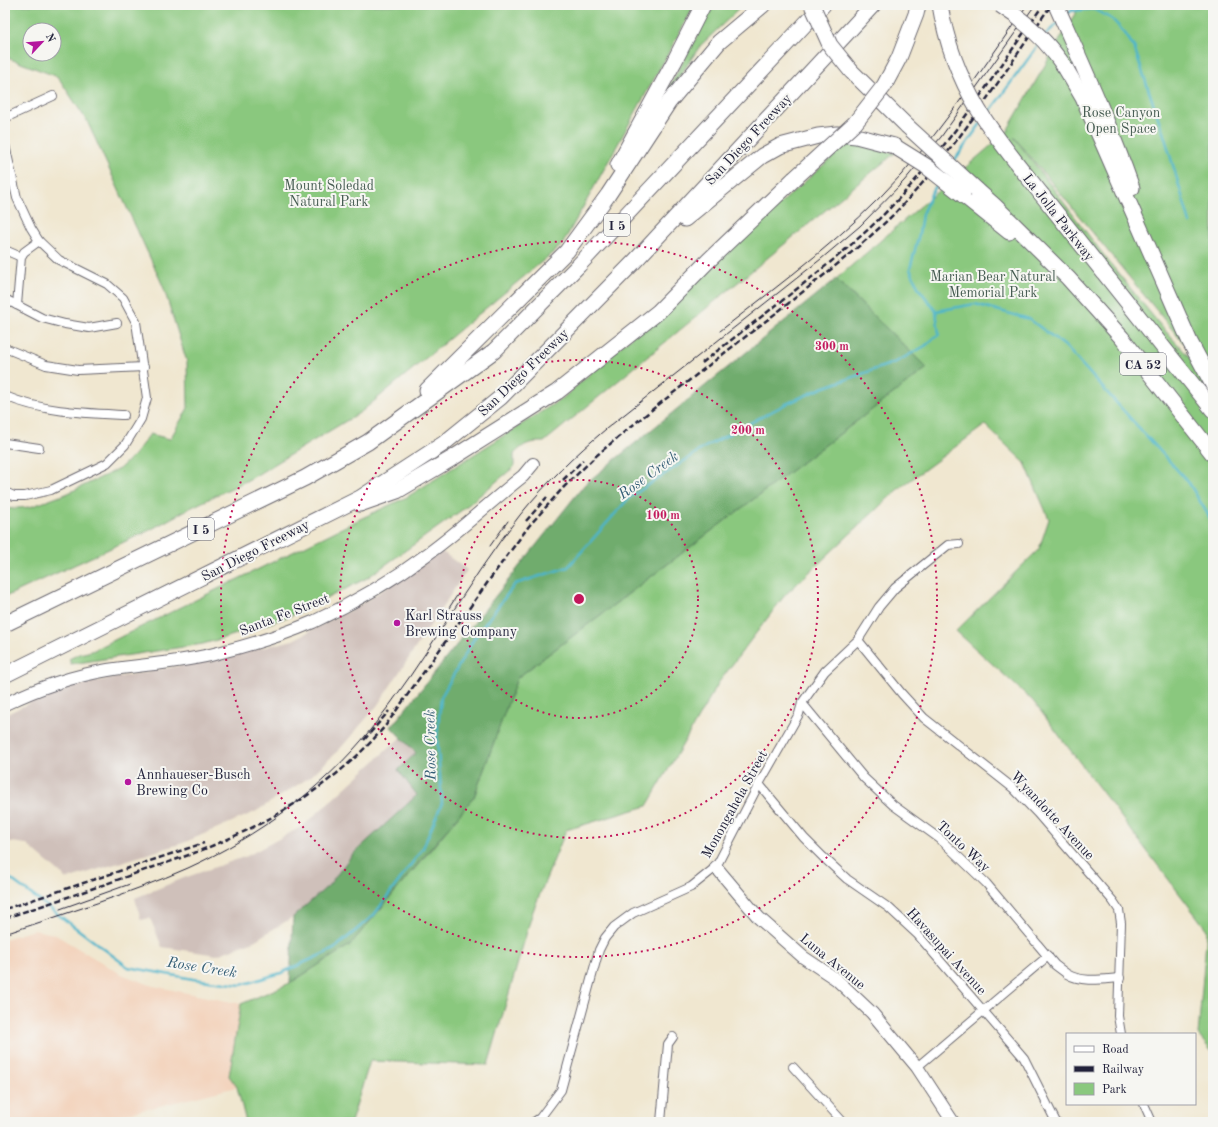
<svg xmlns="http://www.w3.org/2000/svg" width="1218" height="1127" font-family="'Old Standard TT',serif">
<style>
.built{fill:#f3d4be}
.industrial{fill:#cfc0ba}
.green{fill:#8ac87e;stroke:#56755c;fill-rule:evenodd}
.forest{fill:#6fac6d;stroke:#486754}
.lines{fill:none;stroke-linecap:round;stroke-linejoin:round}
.stream{stroke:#4cb5cb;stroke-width:2.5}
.street-casing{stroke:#6a676f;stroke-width:10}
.secondary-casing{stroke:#6a676f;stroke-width:14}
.highway-casing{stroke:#6a676f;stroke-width:17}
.street{stroke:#fff;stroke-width:8}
.secondary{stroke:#fff;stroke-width:12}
.highway{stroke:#fff;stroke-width:15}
.tram{stroke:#22223b;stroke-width:1}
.rail{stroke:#22223b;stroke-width:2.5;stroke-dasharray:6 3;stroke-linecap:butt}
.highway-bridge-casing{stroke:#6a676f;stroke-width:17;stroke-linecap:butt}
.highway-bridge{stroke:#fff;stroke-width:15}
.ring{fill:none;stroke:#c2185b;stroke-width:2;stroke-dasharray:2 4}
.poi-dot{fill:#b5179e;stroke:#f6f6f2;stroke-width:1.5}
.labels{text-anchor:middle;stroke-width:4;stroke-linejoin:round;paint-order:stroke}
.shield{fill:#f6f6f2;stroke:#626272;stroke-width:1}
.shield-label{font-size:13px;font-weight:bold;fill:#22223b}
.park-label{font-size:14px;fill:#465c52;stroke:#f6f6f2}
.street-label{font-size:14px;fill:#22223b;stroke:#f6f6f2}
.poi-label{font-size:14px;fill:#22223b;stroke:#f6f6f2;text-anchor:start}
.water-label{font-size:15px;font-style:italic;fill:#335d75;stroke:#f6f6f2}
.centre{fill:#c2185b;stroke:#f6f6f2;stroke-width:2}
.ring-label{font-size:12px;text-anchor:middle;font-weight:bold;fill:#c2185b;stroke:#f6f6f2;stroke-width:4;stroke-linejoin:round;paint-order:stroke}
</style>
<rect width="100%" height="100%" fill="#f6f6f2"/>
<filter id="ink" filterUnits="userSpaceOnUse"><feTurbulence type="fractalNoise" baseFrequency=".025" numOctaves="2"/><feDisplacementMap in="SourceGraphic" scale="8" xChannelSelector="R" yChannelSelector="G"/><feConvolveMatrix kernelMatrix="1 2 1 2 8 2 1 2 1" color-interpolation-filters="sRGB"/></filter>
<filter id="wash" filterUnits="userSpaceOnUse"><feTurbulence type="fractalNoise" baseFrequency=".012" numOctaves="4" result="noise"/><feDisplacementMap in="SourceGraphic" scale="16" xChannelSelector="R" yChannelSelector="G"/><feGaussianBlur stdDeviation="0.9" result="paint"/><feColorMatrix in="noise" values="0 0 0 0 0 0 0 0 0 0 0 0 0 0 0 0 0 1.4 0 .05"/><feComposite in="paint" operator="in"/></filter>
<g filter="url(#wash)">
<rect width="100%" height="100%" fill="#f0e7d0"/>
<path class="built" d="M34,930l20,4 67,40 32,12 88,18 -12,72 8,11 -143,35h-89v-183z"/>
<g class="industrial">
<path d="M441,551l26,19 -90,136 -38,44 -29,27 -55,35 -72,31 -116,36 -41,-35 -21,-3v-126l55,-27 161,-30 72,-18 67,-35z"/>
<path d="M401,737l16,17v41l-65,60 -23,30 -36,32 -39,24 -37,14 -55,-8 -12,-29 -9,2 -6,-22 49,-20 63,-22 56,-30z"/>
</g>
<g class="green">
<path d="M5,5h218l39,4 5,-4h428l-133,240 -201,167 -111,67 -62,30 -38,21 -145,67v-88l25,-2 36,-13 53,-25 15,-14 16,-21 20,5 18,-31 -1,-46 -24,-76 -76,-165 -29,-44 -53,-20zM30,30h24v24h-24z"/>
<path d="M714,5h29l-43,41 -45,67z"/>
<path d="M1080,5h133v374l-199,-242 95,125 52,64 52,57v670l-15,-18 9,-105 -174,-229 -77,-70 83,-82 10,-30 -24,-56 -40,-38 -88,65 -112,105 -66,87 -72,124 -81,24 -33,81 -45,154 -118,-4 -19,61h-105l-9,-35 -8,-11 12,-72 49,-21 60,-38 78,-92 46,-56 43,-119 410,-310 -91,-89 173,-149 -1,-1z"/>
<path d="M848,143l47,10 -351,289c-15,0 -19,1 -30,12v13l-52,43 -95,68 -69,35 -44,16 -51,15 -132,20 -2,-5 10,-5 13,-3 268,-132 47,-22 156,-99z"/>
</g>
<path class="forest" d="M836,279l91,89 -410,310 -43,119 -124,148 -60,38 3,-66 36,-32 23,-30 65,-60 -19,-25 18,-17 -25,-26 194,-243z"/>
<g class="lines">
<g class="stream">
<path d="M1071,11l5,-6"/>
<path d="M1065,16l6,-5 22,-2 19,10 12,13 10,15 31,91 25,85"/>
<path d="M1045,35l14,-13"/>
<path d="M988,114l51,-70"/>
<path d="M954,161l27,-38"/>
<path d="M936,311l39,-7 54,15 36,27 124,137 24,40"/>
<path d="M5,877h3l120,90 65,12 48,6 40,-12 53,-24 40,-34 49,-67 19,-45 -5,-66 4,-40 34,-60 40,-53 53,-17 61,-69 76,-51 79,-42 38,-17 74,-26 29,-16 14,-12 -3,-23 -17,-22 -9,-20 9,-35 3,-20 10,-22 7,-10"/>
</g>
</g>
</g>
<g filter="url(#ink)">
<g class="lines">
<g class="street-casing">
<g id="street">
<path d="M5,118l48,-22"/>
<path d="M5,145l12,53 14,30 8,13 20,19 48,24 16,14 13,24 11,76 -6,21 -16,26 -18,18 -56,27 -26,6h-11l-9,-4"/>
<path d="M5,250l16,7"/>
<path d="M5,299l37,19 23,6 24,4 28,-5"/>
<path d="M17,305l4,-48 3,-5 15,-11"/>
<path d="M5,348l41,17 32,5 66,-3"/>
<path d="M5,396c38,16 78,17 119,19"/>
<path d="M5,443l34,5"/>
<path d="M858,640l44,54 22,24 89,70 24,25 76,88 6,9 2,13 -3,93 3,18"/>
<path d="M802,703l62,75 29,27 47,34 46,44 69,82c4,3 8,6 12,9 15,9 37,5 53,4"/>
<path d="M759,784l45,54 19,19 24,22 42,29 28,26 107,124 32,64"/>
<path d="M793,1067l50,55"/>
<path d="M917,1067l131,-111"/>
<path d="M1144,1104l8,18"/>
<path d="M534,1122l6,-4 21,-28 38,-140 6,-12 9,-11 19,-14 58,-26 25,-20 43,-83 40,-70 3,-11 23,-32 33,-31 21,-33 16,-19 53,-43 11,-1"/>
<path d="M661,1122l7,-78 5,-7"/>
</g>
</g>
<g class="secondary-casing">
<g id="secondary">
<path d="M5,704c33,-16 67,-28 103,-34 37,-6 74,-7 110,-17 32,-8 65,-18 95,-31 41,-19 80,-42 116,-69 33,-24 62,-52 94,-77l10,-12"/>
<path d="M716,867l43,51 44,39 33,22 36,34 45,54 36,55"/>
</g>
</g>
<g class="highway-casing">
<g id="highway">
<path d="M1056,5c27,61 54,120 76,183"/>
<path d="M1066,69l17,29 107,244 23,43"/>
<path d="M851,71l56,55"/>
<path d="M618,165l56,-103 29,-57"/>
<path d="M977,190l17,15 74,73 54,60 91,116"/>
<path d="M963,195l46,37"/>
<path d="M1042,195l171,215"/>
<path d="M685,219l77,-63 18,-10 38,-10 19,-2 19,2 38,10"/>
<path d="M427,390l140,-139 41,-56 61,-93 50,-60 44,-37"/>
<path d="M360,504l37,-13 54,-32 106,-67 101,-80 50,-51 86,-82"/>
<path d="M5,624l300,-146 63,-36 126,-91 85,-86 244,-260"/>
<path d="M5,675l355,-177 83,-54 57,-46 134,-136 239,-257"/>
</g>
</g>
<use href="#street" class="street"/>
<use href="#secondary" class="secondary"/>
<use href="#highway" class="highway"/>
<g class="tram">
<path d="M720,331c63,-49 128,-97 181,-156 47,-53 86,-113 126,-170"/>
<path d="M490,546l18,-25"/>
<path d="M442,619l16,-25"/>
<path d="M60,909l70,-25"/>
<path d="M5,934c61,-21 124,-40 183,-66 70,-32 135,-79 183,-139 55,-68 95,-146 149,-214 26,-32 55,-60 86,-86l215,-170 39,-33 44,-45 37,-44 94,-132"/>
</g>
<g class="rail">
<path d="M702,363c30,-24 61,-47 91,-71 33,-26 66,-52 96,-83 59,-61 105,-134 154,-204"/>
<path d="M563,480l20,-20"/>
<path d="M526,521l21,-24"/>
<path d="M364,740l25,-29"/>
<path d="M5,909l199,-66"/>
<path d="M5,918c49,-16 98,-33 146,-50 21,-7 42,-14 63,-23 65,-27 126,-65 172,-120l109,-153 34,-46 34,-38 33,-32 27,-23c52,-42 104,-82 157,-123 40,-32 81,-63 117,-99 59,-61 106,-137 154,-206"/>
</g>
<g class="highway-bridge-casing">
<g id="highway-bridge">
<path d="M812,5l18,40 21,26"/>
<path d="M940,5c6,36 19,72 38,104 18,30 42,58 64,86"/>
<path d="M1000,5c27,17 49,38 66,64"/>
<path d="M907,126l70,64"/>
<path d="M894,146l32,20 37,29"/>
<path d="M794,179l61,-56 29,-37 15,-28 17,-44 2,-9"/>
</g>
</g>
<use href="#highway-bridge" class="highway-bridge"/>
</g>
</g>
<g class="ring">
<circle cx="579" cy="599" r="119"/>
<circle cx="579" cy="599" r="239"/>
<circle cx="579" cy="599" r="358"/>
</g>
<g class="poi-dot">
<circle cx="397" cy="623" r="4"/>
<circle cx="128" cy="782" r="4"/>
</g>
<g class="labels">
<g class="shield">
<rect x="604" y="214" width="26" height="22" rx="3"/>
<rect x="1120" y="353" width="46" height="22" rx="3"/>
<rect x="188" y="518" width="26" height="22" rx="3"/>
</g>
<g class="shield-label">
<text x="617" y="230">I 5</text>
<text x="1143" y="369">CA 52</text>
<text x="201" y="534">I 5</text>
</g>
<g class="park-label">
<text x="1121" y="117">Rose Canyon<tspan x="1121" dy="16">Open Space</tspan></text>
<text x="329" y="190">Mount Soledad<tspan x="329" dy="16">Natural Park</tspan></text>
<text x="993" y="281">Marian Bear Natural<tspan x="993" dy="16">Memorial Park</tspan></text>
</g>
<g class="street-label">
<text transform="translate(748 139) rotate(-47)" y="5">San Diego Freeway</text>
<text transform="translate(1059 217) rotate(52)" y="5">La Jolla Parkway</text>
<text transform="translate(523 372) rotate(-44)" y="5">San Diego Freeway</text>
<text transform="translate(255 550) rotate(-27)" y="5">San Diego Freeway</text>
<text transform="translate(284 614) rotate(-21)" y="5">Santa Fe Street</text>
<text transform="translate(734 804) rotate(-61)" y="5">Monongahela Street</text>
<text transform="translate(1053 815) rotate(47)" y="5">Wyandotte Avenue</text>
<text transform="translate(964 846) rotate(43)" y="5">Tonto Way</text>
<text transform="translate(947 951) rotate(48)" y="5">Havasupai Avenue</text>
<text transform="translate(833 961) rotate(39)" y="5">Luna Avenue</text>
</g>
<g class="poi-label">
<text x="405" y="620">Karl Strauss<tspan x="405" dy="16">Brewing Company</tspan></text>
<text x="136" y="779">Annhaueser-Busch<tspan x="136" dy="16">Brewing Co</tspan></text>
</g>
<g class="water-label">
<text transform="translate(648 475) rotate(-36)" y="5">Rose Creek</text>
<text transform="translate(430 745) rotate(-91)" y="5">Rose Creek</text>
<text transform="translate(202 967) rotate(9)" y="5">Rose Creek</text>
</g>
</g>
<circle cx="579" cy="599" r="6" class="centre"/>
<g class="ring-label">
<text x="832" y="350">300 m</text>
<text x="748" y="434">200 m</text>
<text x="663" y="519">100 m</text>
</g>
<rect width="1218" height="1127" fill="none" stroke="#f6f6f2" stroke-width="20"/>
<rect x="1066" y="1033" width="130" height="72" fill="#f6f6f2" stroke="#a1a1a9"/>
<rect x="1074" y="1046" width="20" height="6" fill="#ffffff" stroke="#a1a1a9"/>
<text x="1102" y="1053" font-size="12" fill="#22223b">Road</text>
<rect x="1074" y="1066" width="20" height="6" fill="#22223b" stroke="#a1a1a9"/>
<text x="1102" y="1073" font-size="12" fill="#22223b">Railway</text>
<rect x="1074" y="1083" width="20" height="12" fill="#8ac87e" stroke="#a1a1a9"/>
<text x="1102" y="1093" font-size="12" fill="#22223b">Park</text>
<g transform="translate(42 42) rotate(64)"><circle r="19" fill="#f6f6f2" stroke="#a1a1a9"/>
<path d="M0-3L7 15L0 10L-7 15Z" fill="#b5179e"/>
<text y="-6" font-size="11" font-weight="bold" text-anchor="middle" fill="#22223b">N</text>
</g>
</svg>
